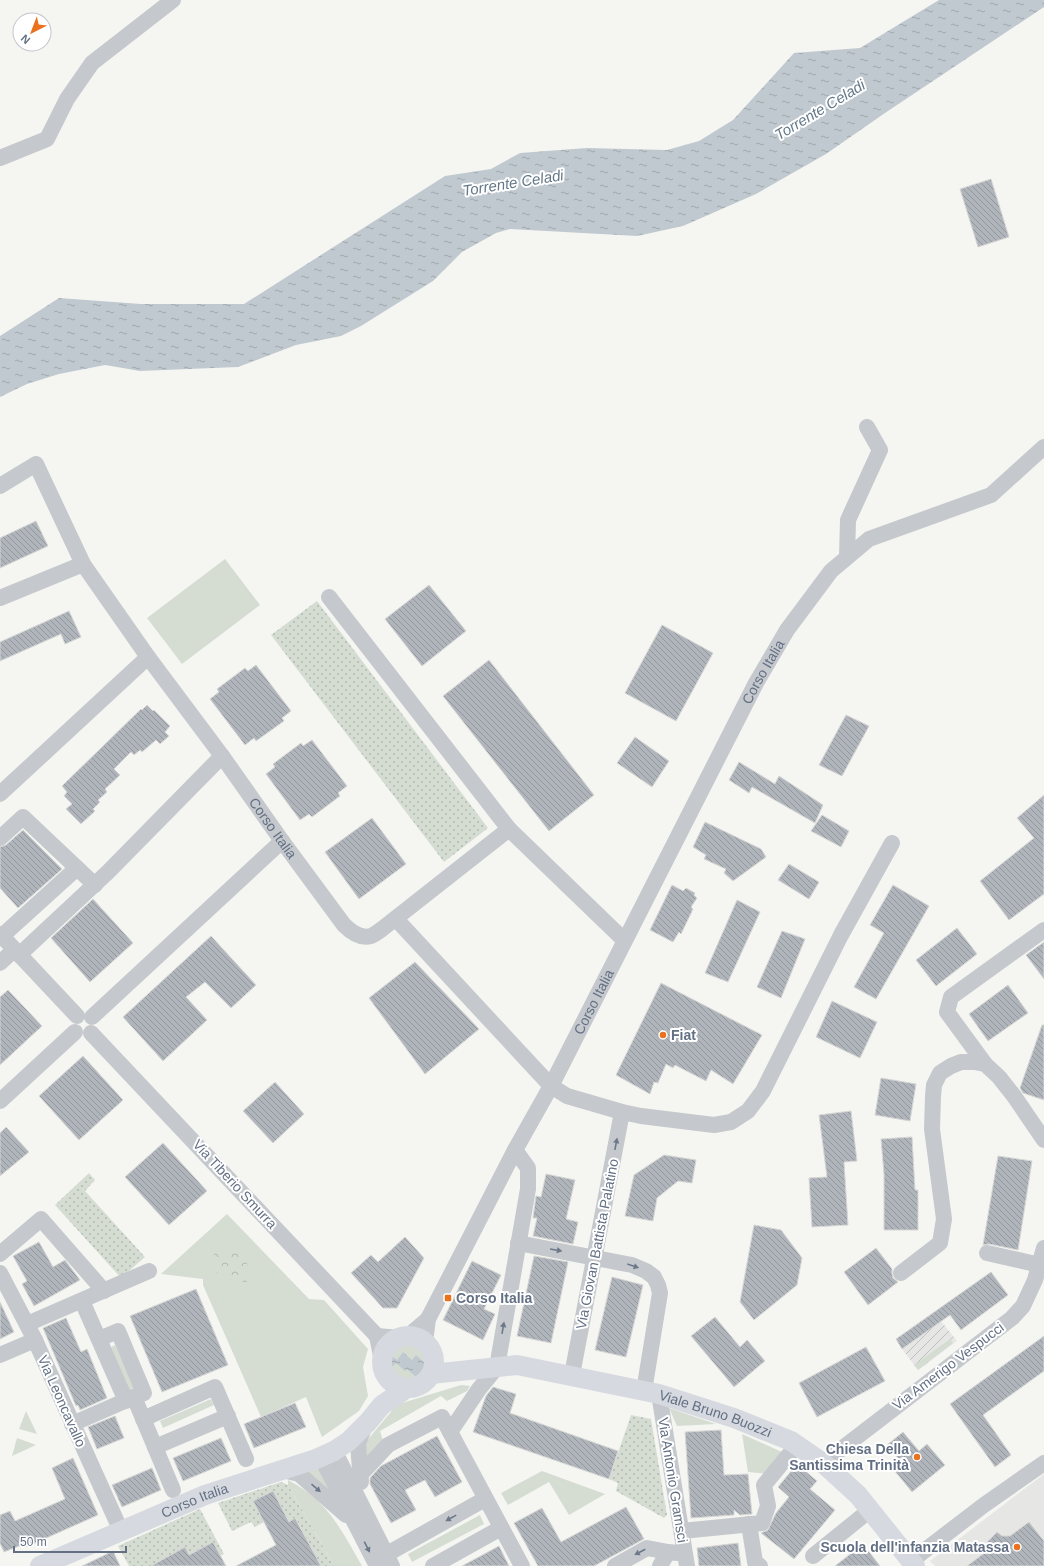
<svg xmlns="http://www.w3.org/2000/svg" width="1044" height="1566" font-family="Arial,sans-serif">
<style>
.built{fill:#e6e6e5}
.industrial{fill:url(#industrial-furrows)}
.grass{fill:#d5ddd3}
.forest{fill:url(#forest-crowns)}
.garden{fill:url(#garden-dots)}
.water{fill:url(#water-ripples)}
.building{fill:url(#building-back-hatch);stroke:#d7d7d5}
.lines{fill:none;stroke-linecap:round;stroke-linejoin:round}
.minor{stroke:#c5c8cc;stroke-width:16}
.major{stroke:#d6d9df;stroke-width:20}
.oneway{fill:#6d798b}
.poi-dot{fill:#ea721e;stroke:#fff;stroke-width:1.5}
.labels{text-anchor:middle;stroke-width:4;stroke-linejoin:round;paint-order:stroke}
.street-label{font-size:14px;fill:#637084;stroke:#fff}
.poi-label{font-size:14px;font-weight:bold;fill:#637084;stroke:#fff;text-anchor:start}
.water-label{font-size:15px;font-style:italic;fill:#637888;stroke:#fff}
</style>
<defs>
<pattern id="industrial-furrows" width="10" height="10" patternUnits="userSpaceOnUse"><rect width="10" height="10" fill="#e6e6e5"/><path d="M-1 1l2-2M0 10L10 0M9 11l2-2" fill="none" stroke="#bebfbf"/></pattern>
<pattern id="forest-crowns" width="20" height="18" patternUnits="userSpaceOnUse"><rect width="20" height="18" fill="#d5ddd3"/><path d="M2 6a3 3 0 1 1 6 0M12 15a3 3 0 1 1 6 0" fill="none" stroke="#b0b8b1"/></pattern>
<pattern id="garden-dots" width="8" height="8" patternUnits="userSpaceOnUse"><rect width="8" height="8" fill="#d5ddd3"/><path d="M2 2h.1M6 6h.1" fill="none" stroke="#b0b8b1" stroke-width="1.8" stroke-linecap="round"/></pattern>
<pattern id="water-ripples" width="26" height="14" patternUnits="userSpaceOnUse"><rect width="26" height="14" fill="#c1c9d0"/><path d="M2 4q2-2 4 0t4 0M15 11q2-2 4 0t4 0" fill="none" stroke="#a0a8ae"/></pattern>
<pattern id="building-back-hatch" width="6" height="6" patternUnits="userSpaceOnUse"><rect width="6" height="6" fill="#b0b5bc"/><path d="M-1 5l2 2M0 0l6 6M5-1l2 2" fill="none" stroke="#93989e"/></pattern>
</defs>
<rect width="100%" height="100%" fill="#f5f6f2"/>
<path class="built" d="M1044,1474v92h-109l-5,-5z"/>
<path class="industrial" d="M941,1321l16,20 -39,29 -16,-21z"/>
<g class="grass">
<path d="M225,559l35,46 -78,59 -35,-46z"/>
<path d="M227,1214l82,85 15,1 44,49 -5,18 5,29 -9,15 -37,26 -16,-40 -45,20 -58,-132v-6l-42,-5z"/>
<path d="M950,1339l3,4 -35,27 -4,-5z"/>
<circle cx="408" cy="1361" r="22"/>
<path d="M115,1345l19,43 -5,3 -18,-44z"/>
<path d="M461,1385l9,1 -3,5 -20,10 -6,-5 -61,35 3,10 -20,21 1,-18 31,-37 7,-4z"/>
<path d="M211,1399l3,6 -51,23 -3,-7z"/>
<path d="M669,1408l47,16 -39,2z"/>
<path d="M26,1411l11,23 -18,-5z"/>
<path d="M742,1434l40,18 -14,22 -20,-2z"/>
<path d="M17,1438l19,7 -24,11z"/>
<path d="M321,1467l16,31 -32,-26z"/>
<path d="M542,1471l63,23 -36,21 -20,-33 -41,23 -7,-12z"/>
<path d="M288,1480c39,20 53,49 74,86h-28l-46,-81z"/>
<path d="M480,1515l4,9 -72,38 -4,-8z"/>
</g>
<path class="forest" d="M225,1248l21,9c-1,8 6,15 7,23 -18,6 -35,0 -43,-18l4,-8z"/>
<g class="garden">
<path d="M317,601l171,227 -44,34 -173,-227z"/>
<path d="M89,1173l6,7 -10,11 60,66 -24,21 -66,-73z"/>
<path d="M631,1415l20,4 16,96 -3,3 -48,-27 2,-8 -9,-4z"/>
<path d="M281,1482l7,3 46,81h-13l-25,-47 -7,3 -16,-31 -20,10 11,21 -9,5 -4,-5 -19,9 -14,-28z"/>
<path d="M200,1509l24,45 -4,2 -31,-1 -26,11h-34l-11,-20z"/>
</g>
<g class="water">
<path d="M939,0h105v7l-159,106 -59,41 -70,40 -73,32 -46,10 -127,-7 -14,4 -34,19 -29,29 -72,45 -20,10 -45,9 -58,22 -98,4 -35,-6 -46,9 -32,10 -27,13v-61l59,-38 82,6h103l201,-128 46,-7 29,-16 67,-5 80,2 32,-9 34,-21 61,-67 66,-5z"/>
<path d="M403,1352l9,8 4,-5 11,10 -11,12 -9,-8 -2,2 -9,-8 -4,4 -6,-6 5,-6 6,5z"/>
</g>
<g class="building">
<path d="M991,179l18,58 -31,10 -18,-58z"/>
<path d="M36,521l12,25 -48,22v-30z"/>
<path d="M429,585l37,46 -44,35 -37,-47z"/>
<path d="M69,611l12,26 -16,7 -4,-10 -61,27v-19z"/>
<path d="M662,625l51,28 -37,68 -51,-28z"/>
<path d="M489,660l105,135 -45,36 -106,-135z"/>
<path d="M256,665l35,46 -9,7 2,3 -28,20 -2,-3 -9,7 -35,-46 9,-7 -2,-3 28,-21 3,3z"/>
<path d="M147,705l6,6 1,-1 16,16 -5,6 4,4 -9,8 -4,-4 -14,12 -2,-2 -6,5 -3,-3 -17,17 6,6 -15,14 2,3 -9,8 2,2 -7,7 2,2 -14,13 -15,-15 6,-5 -8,-8 3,-4 -5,-6 79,-77 1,1z"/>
<path d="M846,715l23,11 -27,50 -23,-11z"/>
<path d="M635,737l34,24 -17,26 -35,-24z"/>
<path d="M312,740l35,46 -9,7 2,3 -28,21 -3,-3 -9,6 -34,-46 9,-7 -2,-3 28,-21 2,3z"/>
<path d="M739,762l36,22 4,-8 44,29 -8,18 -63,-36 -3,6 -20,-13z"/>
<path d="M1044,795v99l-35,26 -29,-39 54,-43 -17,-20z"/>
<path d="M822,815l27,16 -8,16 -30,-16z"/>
<path d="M372,818l34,46 -47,35 -34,-47z"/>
<path d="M705,822l56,27 5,8 -33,24 -9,-8 2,-4 -22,-10 2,-4 -13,-8z"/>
<path d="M23,830l39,39 -44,39 -18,-20v-41l6,-2z"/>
<path d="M789,864l30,18 -10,17 -31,-19z"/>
<path d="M672,885l11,6 3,-3 9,5 -1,2 3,3 -6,9 2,2 -12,25 -2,-2 -6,10 -23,-12z"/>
<path d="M893,885l36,21 -53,93 -22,-12 30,-54 -14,-8z"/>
<path d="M93,899l40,44 -43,39 -39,-44z"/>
<path d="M737,900l23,12 -32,70 -23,-9z"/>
<path d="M957,928l20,26 -41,32 -20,-26z"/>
<path d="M782,931l23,8 -24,59 -24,-11z"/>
<path d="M211,936l45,49 -25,23 -26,-26 -19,15 21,23 -44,41 -40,-44z"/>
<path d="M1044,942v37l-18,-24z"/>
<path d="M415,962l64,67 -54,45 -56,-76z"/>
<path d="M661,983l101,52 -29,49 -22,-14 -5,11 -31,-16 -2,3 -7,-4 -8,19 -4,-1 -4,12 -34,-19z"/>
<path d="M1008,985l20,28 -40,28 -19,-27z"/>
<path d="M8,990l34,36 -42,39v-68z"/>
<path d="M832,1001l45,21 -17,36 -44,-21z"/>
<path d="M1042,1025h2v75l-21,-7 -3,-5z"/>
<path d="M83,1056l40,44 -44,40 -40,-44z"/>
<path d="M881,1078l35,6 -6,37 -35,-6z"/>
<path d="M275,1082l29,32 -31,29 -30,-32z"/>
<path d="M851,1111l6,50 -13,1 4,63 -36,2 -3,-49 18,-1 -8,-62z"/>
<path d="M6,1127l23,25 -29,24v-43z"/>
<path d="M912,1137l3,53h3v40h-34v-56l-3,-35z"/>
<path d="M163,1143l44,48 -38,34 -44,-48z"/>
<path d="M664,1155l32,5 -4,23 -14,-2 -21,17 -4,23 -28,-5 9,-41z"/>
<path d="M998,1156l34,5 -14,89 -29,-6 -6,1z"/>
<path d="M546,1174l29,6 -9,39 12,3 -5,22 -40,-8 4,-18h-4l3,-22 5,1z"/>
<path d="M754,1225l27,5 21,28 -5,27 -43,35 -14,-18z"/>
<path d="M405,1237l19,21 -27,50h-14l-32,-35 20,-18 7,7z"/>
<path d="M39,1242l14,25 12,-7 15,20 -46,26 -12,-22 5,-3 -14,-25z"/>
<path d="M876,1248l16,21v5l1,4 5,4 -30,23 -24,-33z"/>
<path d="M534,1256l34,6 -17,81 -34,-7z"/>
<path d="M472,1261l29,14 -17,34 11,5 -12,26 -40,-20z"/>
<path d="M991,1272l17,23 -47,35 -11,-15 -48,34 -6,-10z"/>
<path d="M612,1277l31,8 -17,72 -31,-7z"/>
<path d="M196,1289l32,76 -66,27 -32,-76z"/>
<path d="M0,1302l14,30 -14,7z"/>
<path d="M715,1317l25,30 7,-7 18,21 -31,26 -43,-51z"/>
<path d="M66,1318l15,34 6,-3 20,49 -27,12 -2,-5 -2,1 -33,-78z"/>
<path d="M1044,1336v35l-61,44 28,40 -16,12 -45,-63z"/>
<path d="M866,1347l19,34 -68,36 -18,-34z"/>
<path d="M493,1387l23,7 -6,19 108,38 -9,28 -136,-47 13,-36z"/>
<path d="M295,1403l11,24 -52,21 -10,-24z"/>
<path d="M115,1416l9,22 -27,11 -9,-22z"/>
<path d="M721,1430l3,45 24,-1 4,40 -12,1 -6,-5v5l-43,3 -6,-86z"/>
<path d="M903,1432l16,19 8,-7 18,21 -33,27 -18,-22 8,-7 -15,-18z"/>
<path d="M437,1436l25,46 -27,15 -10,-17 -20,10 11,20 -25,13 -21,-39v-6l11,-12z"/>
<path d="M221,1438l10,23 -48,20 -10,-23z"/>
<path d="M73,1458l25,57 -72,32 -2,-3 -20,8 -4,-9v-28l10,-4 5,10 50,-22 -13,-31z"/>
<path d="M797,1464l20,17 -7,8 25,21 -41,49 -33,-26 7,-3 8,-17 13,-16 -11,-10z"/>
<path d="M152,1468l9,22 -39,17 -10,-22z"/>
<path d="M273,1491l16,31 6,-4 26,48h-85l40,-21 -23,-44z"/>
<path d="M626,1507l18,32 -50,27h-56l-24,-43 28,-15 19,34z"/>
<path d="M1029,1522l15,19v25h-77l24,-18 -4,-6 10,-10 5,4h8z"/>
<path d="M213,1542l13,24h-75l34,-19 4,8z"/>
<path d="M738,1543l3,23h-42l-2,-18z"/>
<path d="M863,1544l17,22h-45z"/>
<path d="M499,1546l10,20h-47z"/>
<path d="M113,1551l7,15h-38z"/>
</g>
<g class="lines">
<g class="minor">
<path d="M0,158l47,-19 20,-40 25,-36 81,-63"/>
<path id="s1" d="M0,486l36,-22 47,100 65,93 74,99 60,85 62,84c7,7 16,14 27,11 3,-1 8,-5 11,-7l127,-100"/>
<path d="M847,557l1,-37 32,-70 -13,-23"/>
<path d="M329,597l180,232 115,111"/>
<path d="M0,598l83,-34"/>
<path d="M0,794l148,-137"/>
<path d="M0,838l23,-21 54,51"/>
<path d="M396,919l155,167 16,10 55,16 19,4 73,9 17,-3 17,-11 15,-20 78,-156 51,-92"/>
<path d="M0,934l77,82"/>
<path d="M2,936l75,-68 18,17"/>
<path d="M19,955l89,-83 114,-116"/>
<path d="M0,963l14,-13"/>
<path d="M92,1017l190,-176"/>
<path d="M91,1033l286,303"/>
<path d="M985,1064l-38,-52 4,-15 93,-67"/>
<path d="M0,1101l75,-69"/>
<path d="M518,1243l114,22 14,6 8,6 4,8 2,8 -16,98"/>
<path d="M987,1253l53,12"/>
<path d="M0,1254l41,-35 63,72"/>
<path d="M0,1273l35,67 86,191"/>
<path d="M901,1273l39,-30 4,-24 -12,-90 1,-33 1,-11 6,-12 11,-7 10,-4h13l11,2 14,13 15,19 30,44"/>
<path d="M82,1301l44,100"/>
<path d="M27,1324l122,-53"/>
<path d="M377,1336l5,25"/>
<path d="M377,1336l23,2"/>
<path d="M408,1336l20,-17"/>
<path d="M99,1339l19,-8 26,62 -10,4"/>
<path id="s2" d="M425,1342l3,-23 87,-169 36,-64 205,-403 31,-53 44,-59 38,-32 122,-44 53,-48"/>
<path d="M0,1355l35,-15"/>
<path d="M572,1375l50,-263"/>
<path d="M659,1394l28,172"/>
<path d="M143,1419l72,-32 31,72"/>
<path d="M72,1424l62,-27 39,93"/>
<path d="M450,1432l29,-43 18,-22 31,-178v-21l-13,-18"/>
<path d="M155,1447l73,-31"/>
<path d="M329,1454l9,4 54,108"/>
<path d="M326,1455l-1,10 52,101"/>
<path d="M823,1463l189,-145 11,-12 12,-26 9,-32"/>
<path d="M283,1470l16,4 47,41"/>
<path d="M360,1475l28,-30 54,-28 80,149"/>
<path d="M361,1482l-3,-38 6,-16"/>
<path d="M749,1524l6,38 5,4"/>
<path d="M682,1531l80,-8 6,-17 -4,-21 33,-40"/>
<path d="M387,1554l98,-55"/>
<path d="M813,1556l57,-46"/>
<path d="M911,1561l73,-56 60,-42"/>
<path d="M433,1566l68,-38"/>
<path d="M615,1566l32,-18 21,4"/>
<path d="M660,1566l8,-14 10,1"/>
</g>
<g class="major">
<circle cx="408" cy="1362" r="26"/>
<path id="s3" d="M431,1374l86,-9 142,29 75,24 57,23 32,22 35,32 57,71"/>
<path id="s4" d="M40,1566l165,-71 111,-36 18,-8 15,-10 19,-19 14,-17 25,-17"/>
</g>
</g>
<defs><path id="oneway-solid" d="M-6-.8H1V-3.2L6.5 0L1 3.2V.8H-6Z"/></defs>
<g class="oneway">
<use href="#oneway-solid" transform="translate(616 1144) rotate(-79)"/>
<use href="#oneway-solid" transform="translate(556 1250) rotate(10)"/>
<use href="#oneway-solid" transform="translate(633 1266) rotate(19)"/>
<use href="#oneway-solid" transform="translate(503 1328) rotate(-80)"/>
<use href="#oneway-solid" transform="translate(316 1488) rotate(41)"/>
<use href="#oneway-solid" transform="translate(451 1518) rotate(151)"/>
<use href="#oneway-solid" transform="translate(367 1547) rotate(63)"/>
<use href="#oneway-solid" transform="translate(640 1552) rotate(152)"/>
</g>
<g class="poi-dot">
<circle cx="663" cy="1035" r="4"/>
<rect x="444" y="1294" width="8" height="8" rx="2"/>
<circle cx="917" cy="1457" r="4"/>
<circle cx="1017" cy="1547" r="4"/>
</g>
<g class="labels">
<g class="street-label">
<text dy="5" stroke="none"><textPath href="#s2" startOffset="752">Corso Italia</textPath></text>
<text dy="5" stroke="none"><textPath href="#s1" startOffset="478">Corso Italia</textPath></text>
<text dy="5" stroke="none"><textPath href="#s2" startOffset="381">Corso Italia</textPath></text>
<text transform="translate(235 1184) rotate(47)" y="5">Via Tiberio Smurra</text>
<text transform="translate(597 1244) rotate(-79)" y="5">Via Giovan Battista Palatino</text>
<text transform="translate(948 1366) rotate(-37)" y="5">Via Amerigo Vespucci</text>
<text transform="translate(62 1401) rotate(66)" y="5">Via Leoncavallo</text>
<text dy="5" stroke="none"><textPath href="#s3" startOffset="291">Viale Bruno Buozzi</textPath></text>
<text transform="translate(673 1480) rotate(81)" y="5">Via Antonio Gramsci</text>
<text dy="5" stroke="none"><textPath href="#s4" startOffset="168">Corso Italia</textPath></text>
</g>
<g class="poi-label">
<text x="671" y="1040">Fiat</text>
<text x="456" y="1303">Corso Italia</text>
<text x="909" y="1454" text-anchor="end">Chiesa Della<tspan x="909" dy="16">Santissima Trinità</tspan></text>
<text x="1009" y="1552" text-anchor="end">Scuola dell'infanzia Matassa</text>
</g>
<g class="water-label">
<text transform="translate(820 110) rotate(-31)" y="5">Torrente Celadi</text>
<text transform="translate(513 183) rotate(-9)" y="5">Torrente Celadi</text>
</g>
</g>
<g transform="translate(32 32) rotate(222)"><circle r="19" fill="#ffffff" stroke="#c1c6ce"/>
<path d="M0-3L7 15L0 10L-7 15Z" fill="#ea721e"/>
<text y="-6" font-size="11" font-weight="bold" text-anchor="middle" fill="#637084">N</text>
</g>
<path d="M14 1546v6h112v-6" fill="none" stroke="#637084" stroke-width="2"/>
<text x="20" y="1546" font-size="12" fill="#637084" stroke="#ffffff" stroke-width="3" paint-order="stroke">50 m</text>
</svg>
